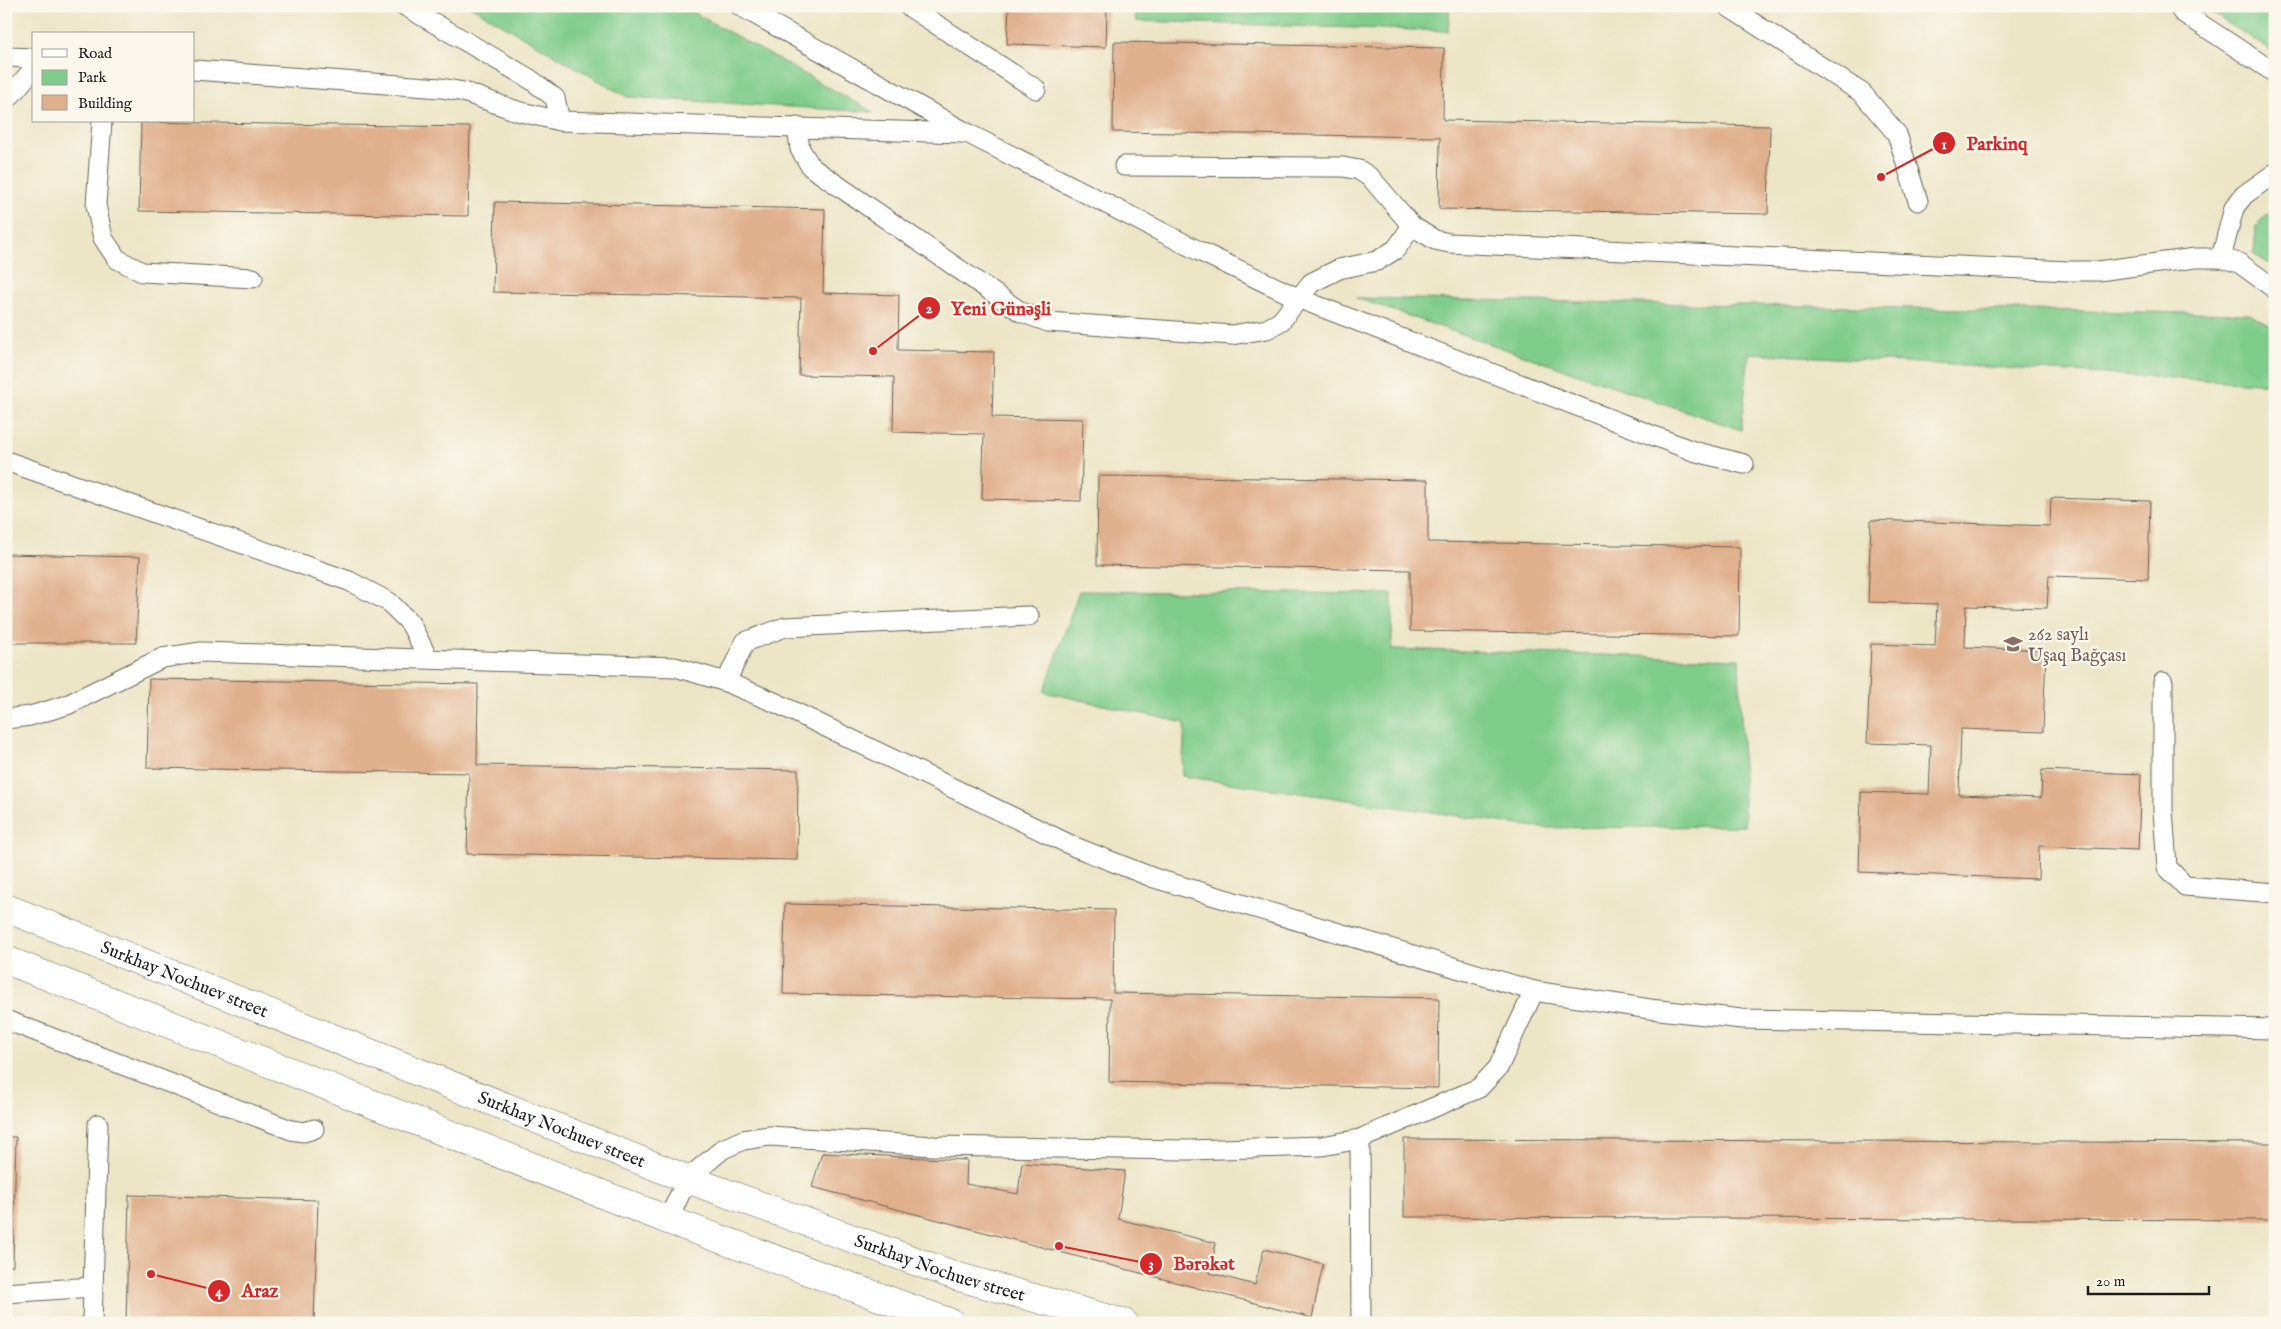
<svg xmlns="http://www.w3.org/2000/svg" width="2281" height="1329" font-family="'IM FELL English',serif">
<style>
.green{fill:#7fcc8b;stroke:#4e7454}
.building{fill:#e0af8b}
.lines{fill:none;stroke-linecap:round;stroke-linejoin:round}
.service-casing{stroke:#656258;stroke-width:21}
.tertiary-casing{stroke:#656258;stroke-width:29}
.service{stroke:#fff;stroke-width:19}
.tertiary{stroke:#fff;stroke-width:28}
.labels{text-anchor:middle;stroke-width:4.5;stroke-linejoin:round;paint-order:stroke}
.education-label{font-size:18px;fill:#785e54;stroke:#fbf7ec;text-anchor:start}
.street-label{font-size:18px;fill:#1c1c1c;stroke:#fbf7ec}
.leader{fill:none;stroke:#d62828;stroke-width:2}
.callout-dot{fill:#d62828;stroke:#fbf7ec;stroke-width:2}
.mark-label{font-size:15px;text-anchor:middle;font-weight:bold;fill:#fff}
.callout-label{font-size:19px;text-anchor:middle;font-weight:bold;fill:#d62828;stroke:#fbf7ec;stroke-width:4.5;stroke-linejoin:round;paint-order:stroke}
</style>
<rect width="100%" height="100%" fill="#fbf7ec"/>
<filter id="ink" filterUnits="userSpaceOnUse"><feTurbulence type="fractalNoise" baseFrequency=".02" numOctaves="2"/><feDisplacementMap in="SourceGraphic" scale="10" xChannelSelector="R" yChannelSelector="G"/><feConvolveMatrix kernelMatrix="1 2 1 2 8 2 1 2 1" color-interpolation-filters="sRGB"/></filter>
<filter id="wash" filterUnits="userSpaceOnUse"><feTurbulence type="fractalNoise" baseFrequency=".0096" numOctaves="4" result="noise"/><feDisplacementMap in="SourceGraphic" scale="20" xChannelSelector="R" yChannelSelector="G"/><feGaussianBlur stdDeviation="1.12" result="paint"/><feColorMatrix in="noise" values="0 0 0 0 0 0 0 0 0 0 0 0 0 0 0 0 0 1.4 0 .05"/><feComposite in="paint" operator="in"/></filter>
<g filter="url(#wash)">
<rect width="100%" height="100%" fill="#ece5c6"/>
<g class="green">
<path d="M470,6h212l191,106 -246,-15z"/>
<path d="M1134,6h316l-2,25 -312,-10z"/>
<path d="M2207,10l68,3v40z"/>
<path d="M2275,208v60l-21,-14 2,-28z"/>
<path d="M1356,298l893,16 26,14v56l-526,-31 -8,77z"/>
<path d="M1079,591l313,3v55l347,10 6,167 -204,2 -359,-52 3,-53 -141,-31z"/>
</g>
<g id="blocks">
<g class="building">
<path d="M1009,6h98l-1,41 -99,-3z"/>
<path d="M1114,42l330,6 -1,72 327,6 -2,88 -329,-5 1,-72 -327,-5z"/>
<path d="M141,122l329,5 -2,89 -329,-5z"/>
<path d="M495,202l330,7 -2,84 76,2 -1,55 96,2 -2,65 91,2 -2,82 -99,-2 2,-65 -91,-2 1,-55 -95,-2 2,-77 -308,-6z"/>
<path d="M1098,476l330,4v62l312,5 -1,89 -329,-5v-61l-313,-5z"/>
<path d="M2051,498l99,3 -2,78 -99,-3 -2,32 -81,-2 -1,41 81,3 -3,82 -82,-3 -2,66 82,3 1,-28 99,4 -3,76 -99,-4 -1,33 -179,-7 2,-80 68,2 2,-49 -64,-2 4,-99 64,2 2,-42 -69,-2 3,-82 179,6z"/>
<path d="M6,554l134,3 -4,86h-130z"/>
<path d="M149,679l329,5 -1,81 321,5 -1,90 -330,-6 2,-81 -322,-5z"/>
<path d="M785,904l329,6 -1,83 326,5 -1,90 -329,-6 1,-83 -327,-5z"/>
<path d="M6,1137h10l-3,129h-7z"/>
<path d="M1404,1139l871,4v77l-871,-3z"/>
<path d="M822,1153l145,7 -1,24 52,10 4,-31 103,8 -7,48 98,24 -6,30 45,12 9,-36 59,15 -11,54 -500,-131z"/>
<path d="M129,1195l189,5 -4,123h-188z"/>
</g>
</g>
</g>
<g filter="url(#ink)">
<use href="#blocks" fill-opacity="0" stroke="#656258" stroke-width="1"/>
<g class="lines">
<g class="service-casing">
<g id="service">
<path d="M405,6l125,73 25,19 5,23"/>
<path d="M740,6l227,127 232,118 101,48 393,152 51,13"/>
<path d="M908,6l128,83"/>
<path d="M1727,6l135,87 35,41 21,67"/>
<path d="M2178,6l4,6 93,61"/>
<path d="M6,57l28,1"/>
<path d="M194,70l247,18 23,4 53,19 43,10 404,12"/>
<path d="M6,101l28,-33"/>
<path d="M102,121l-6,84 7,33 14,21 25,13 111,6"/>
<path d="M797,127l3,22 11,18 210,145 27,10 184,13 35,-6 14,-8 30,-38 28,-14 38,-8 19,-12 16,-23"/>
<path d="M1124,166l219,1 16,3 12,8 41,48 23,14 14,3 620,28h29l97,-13h26l18,5 36,26"/>
<path d="M2221,258l13,-50 10,-13 31,-22"/>
<path d="M6,461l343,120 40,21 21,21 18,35"/>
<path d="M726,682l19,-40 40,-15 244,-11"/>
<path d="M2163,682v128l4,57 18,19 90,7"/>
<path d="M6,719l24,-3 37,-11 95,-47 39,-6 474,15 51,15 48,20 301,145 79,31 380,113 116,18 92,10 533,10"/>
<path d="M6,1020l285,110 13,2 10,-3"/>
<path d="M1360,1139l1,184"/>
<path d="M668,1220l19,-41 36,-30 20,-9 26,-4 165,10 254,4 134,-4 38,-7 119,-51 19,-20 36,-77"/>
<path d="M6,1293l87,-6"/>
<path d="M92,1323l6,-199"/>
</g>
</g>
<g class="tertiary-casing">
<g id="tertiary">
<path id="s1" d="M6,908l681,271 272,98 165,46"/>
<path d="M6,960l662,260 283,103"/>
</g>
</g>
<use href="#service" class="service"/>
<use href="#tertiary" class="tertiary"/>
</g>
</g>
<defs>
<g id="school-bare" transform="scale(1.5)"><path d="M0-5L7-2L0 1L-7-2ZM-4 1L0 2.5L4 1V4Q0 6-4 4Z" fill="#8d6e63" stroke="#fbf7ec" stroke-width="2.5" paint-order="stroke"/></g>
</defs>
<g fill-rule="evenodd">
<use href="#school-bare" x="2013" y="644"/>
</g>
<g class="labels">
<g class="education-label">
<text x="2028" y="640">262 saylı<tspan x="2028" dy="21">Uşaq Bağçası</tspan></text>
</g>
<g class="street-label">
<text dy="6" stroke="none"><textPath href="#s1" startOffset="192">Surkhay Nochuev street</textPath></text>
<text dy="6" stroke="none"><textPath href="#s1" startOffset="598">Surkhay Nochuev street</textPath></text>
<text dy="6" stroke="none"><textPath href="#s1" startOffset="1001">Surkhay Nochuev street</textPath></text>
</g>
</g>
<path class="leader" d="M1881 177L1944 143M873 351L929 308M1059 1246L1151 1264M151 1274L219 1291"/>
<g class="callout-dot">
<circle cx="1881" cy="177" r="5"/>
<circle cx="873" cy="351" r="5"/>
<circle cx="1059" cy="1246" r="5"/>
<circle cx="151" cy="1274" r="5"/>
<circle cx="1944" cy="143" r="12"/>
<circle cx="929" cy="308" r="12"/>
<circle cx="1151" cy="1264" r="12"/>
<circle cx="219" cy="1291" r="12"/>
</g>
<g class="mark-label">
<text x="1944" y="149">1</text>
<text x="929" y="313">2</text>
<text x="1151" y="1269">3</text>
<text x="219" y="1296">4</text>
</g>
<g class="callout-label">
<text x="1997" y="150">Parkinq</text>
<text x="1001" y="315">Yeni Günəşli</text>
<text x="1204" y="1270">Bərəkət</text>
<text x="260" y="1297">Araz</text>
</g>
<rect width="2281" height="1329" fill="none" stroke="#fbf7ec" stroke-width="25"/>
<rect x="32" y="32" width="162" height="90" fill="#fbf7ec" stroke="#a29f99"/>
<rect x="42" y="49" width="25" height="8" fill="#ffffff" stroke="#a29f99"/>
<text x="78" y="58" font-size="15" fill="#1c1c1c">Road</text>
<rect x="42" y="70" width="25" height="15" fill="#7fcc8b" stroke="#a29f99"/>
<text x="78" y="82" font-size="15" fill="#1c1c1c">Park</text>
<rect x="42" y="95" width="25" height="15" fill="#e0af8b" stroke="#a29f99"/>
<text x="78" y="108" font-size="15" fill="#1c1c1c">Building</text>
<path d="M2088 1286v8h121v-8" fill="none" stroke="#1c1c1c" stroke-width="2.5"/>
<text x="2096" y="1286" font-size="15" fill="#1c1c1c" stroke="#fbf7ec" stroke-width="4" paint-order="stroke">20 m</text>
</svg>
